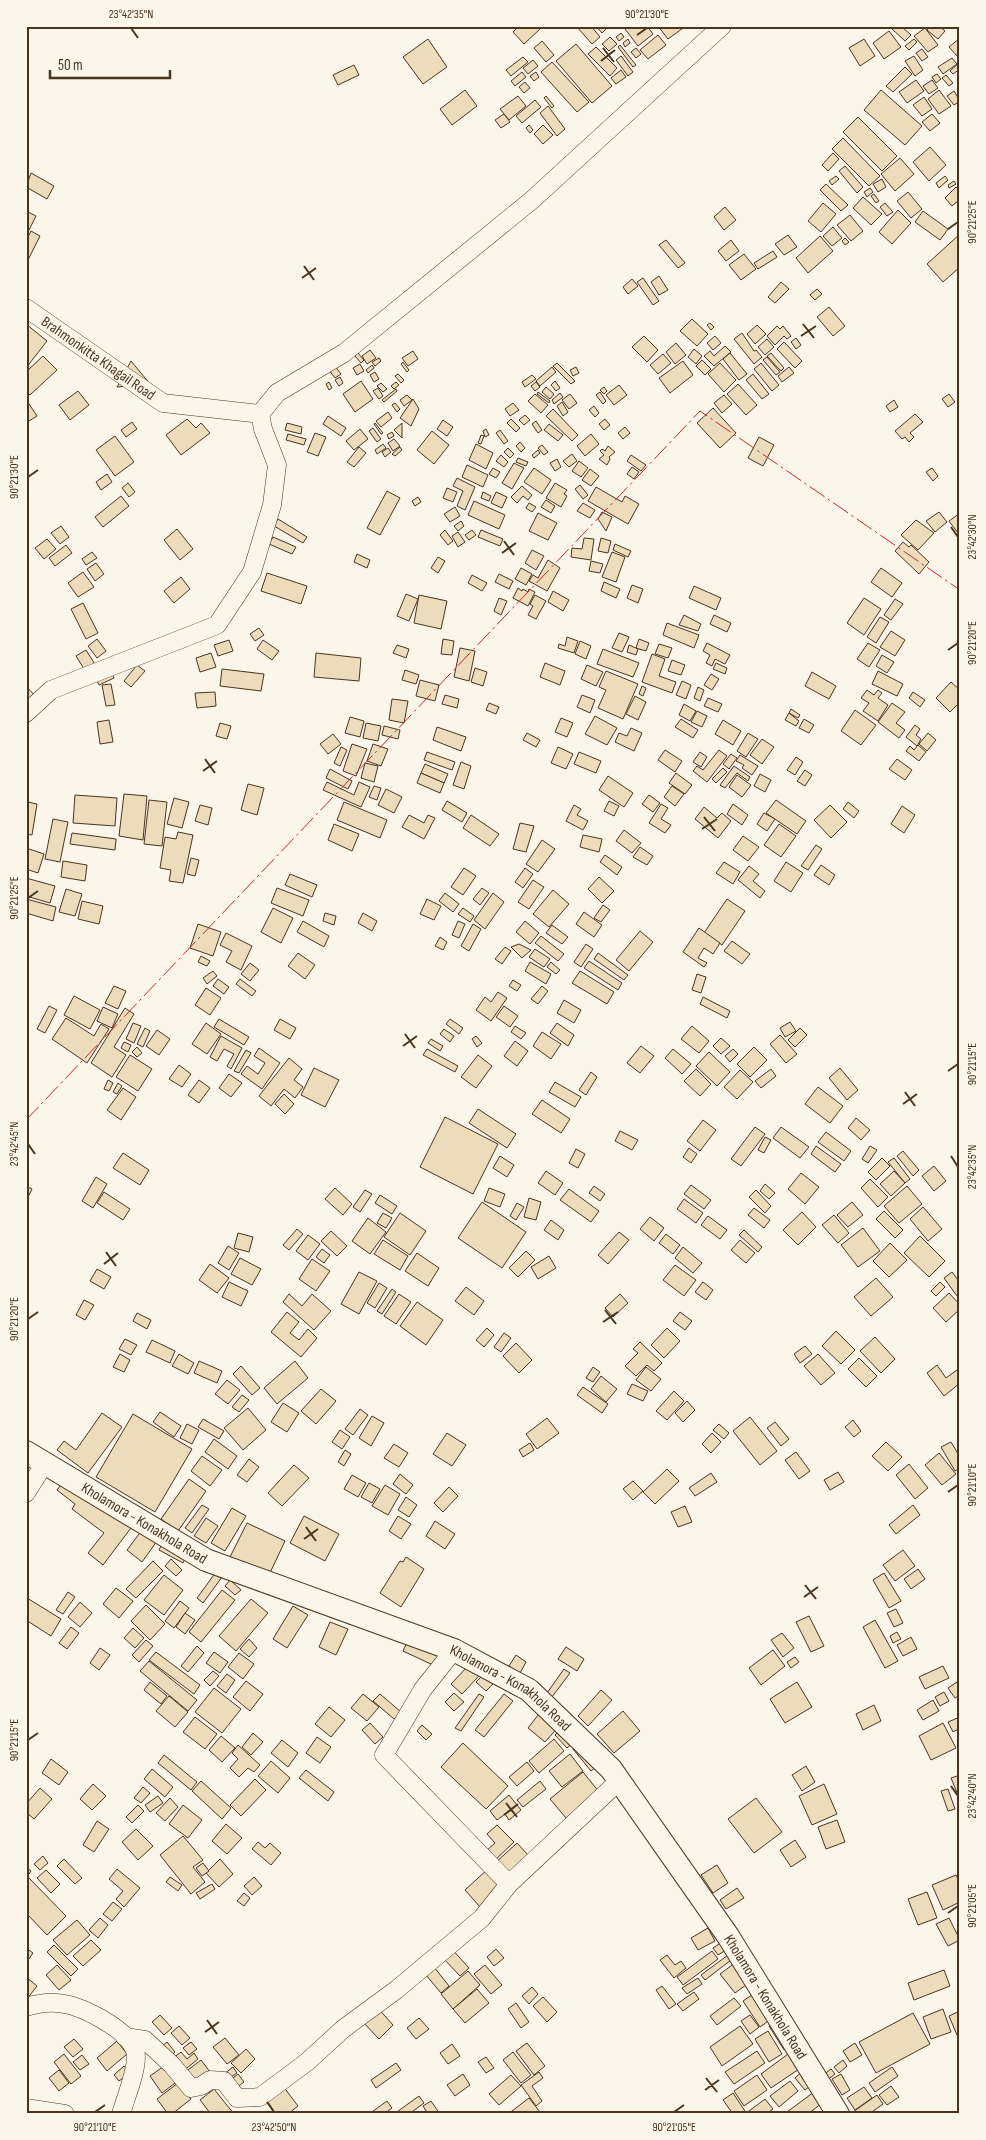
<svg xmlns="http://www.w3.org/2000/svg" width="986" height="2140" font-family="'Sofia Sans Condensed',sans-serif">
<style>
.building{fill:#ecdcbc;stroke:#4a3520}
.lines{fill:none;stroke-linecap:round;stroke-linejoin:round}
.minor-casing{stroke:#4a3520;stroke-width:19}
.major-casing{stroke:#4a3520;stroke-width:24}
.minor{stroke:#fbf6e9;stroke-width:18}
.major{stroke:#fbf6e9;stroke-width:22}
.power{stroke:#c62828;stroke-width:1;stroke-dasharray:18 4 2.5 4;stroke-linecap:butt}
.ticks{fill:none;stroke:#4a3520;stroke-width:2}
.labels{text-anchor:middle;stroke-width:4;stroke-linejoin:round;paint-order:stroke}
.street-label{font-size:15px;fill:#4a3520;stroke:#fbf6e9}
.neatline{fill:none;stroke:#4a3520;stroke-width:2}
.ticks-label{font-size:12px;text-anchor:middle;fill:#4a3520}
</style>
<rect width="100%" height="100%" fill="#fbf6e9"/>
<g class="building">
<path d="M519,26h21l1,2 -17,16 -11,-12z"/>
<path d="M591,26l9,11 -8,7 -15,-17z"/>
<path d="M596,26h12v1l-6,6z"/>
<path d="M628,26h19l6,8 -15,12 -13,-17z"/>
<path d="M658,26h28l-18,13z"/>
<path d="M893,26h8l10,9 -6,6 -14,-13z"/>
<path d="M930,26h9l6,5 -7,8 -11,-9z"/>
<path d="M925,28l13,17 -10,7 -14,-16z"/>
<path d="M889,31l12,16 -17,12 -11,-16z"/>
<path d="M621,33l3,4 -5,4 -3,-4z"/>
<path d="M658,35l8,10 -18,14 -8,-9z"/>
<path d="M610,37l7,7 -8,7 -7,-7z"/>
<path d="M960,38v18l-2,1 -9,-10z"/>
<path d="M428,39l19,28 -24,17 -20,-27z"/>
<path d="M628,39l2,4 -5,4 -2,-4z"/>
<path d="M864,39l11,17 -15,10 -11,-18z"/>
<path d="M914,39l3,3 -8,8 -4,-4z"/>
<path d="M542,41l12,14 -8,7 -12,-14z"/>
<path d="M576,44l36,42 -20,17 -36,-42z"/>
<path d="M620,45l16,20 -3,2 -15,-20z"/>
<path d="M596,47l21,21 -7,8 -22,-22z"/>
<path d="M636,48l5,6 -5,4 -5,-6z"/>
<path d="M922,49l6,8 -6,4 -6,-8z"/>
<path d="M621,56l12,16 -5,4 -12,-16z"/>
<path d="M914,56l9,14 -8,6 -10,-15z"/>
<path d="M523,57l5,5 -17,14 -5,-6z"/>
<path d="M952,58l5,6 -14,10 -5,-7z"/>
<path d="M533,60l5,6 -10,8 -5,-6z"/>
<path d="M552,62l37,40 -12,10 -36,-40z"/>
<path d="M959,63l1,6 -7,5 -3,-3z"/>
<path d="M354,65l5,10 -21,10 -5,-10z"/>
<path d="M905,67l7,7 -19,18 -7,-6z"/>
<path d="M621,70l5,7 -10,7 -5,-6z"/>
<path d="M522,72l4,5 -11,9 -4,-5z"/>
<path d="M536,72l3,5 -5,4 -4,-5z"/>
<path d="M937,74l4,5 -5,4 -4,-6z"/>
<path d="M946,75l7,8 -4,3 -7,-8z"/>
<path d="M916,80l8,11 -17,12 -8,-11z"/>
<path d="M932,80l6,8 -9,6 -6,-8z"/>
<path d="M525,82l5,6 -6,5 -5,-6z"/>
<path d="M465,90l12,16 -25,19 -12,-16z"/>
<path d="M881,90l41,36 -17,19 -41,-35z"/>
<path d="M939,90l12,16 -12,8 -11,-15z"/>
<path d="M954,91l6,10 -6,4 -7,-9z"/>
<path d="M518,96l8,10 -17,14 -9,-11z"/>
<path d="M546,96l8,10 -2,2 -8,-10z"/>
<path d="M924,97l8,12 -10,7 -9,-11z"/>
<path d="M535,100l6,7 -19,16 -6,-7z"/>
<path d="M548,106l17,23 -8,7 -17,-23z"/>
<path d="M504,114l6,8 -9,6 -6,-8z"/>
<path d="M932,114l8,9 -10,8 -8,-9z"/>
<path d="M858,117l39,39 -15,15 -39,-39z"/>
<path d="M529,125l4,5 -3,3 -4,-5z"/>
<path d="M543,125l10,10 -10,9 -9,-10z"/>
<path d="M843,138l37,38 -11,10 -37,-37z"/>
<path d="M930,147l16,18 -17,16 -16,-19z"/>
<path d="M833,153l6,6 -11,12 -6,-6z"/>
<path d="M900,158l14,16 -19,17 -14,-17z"/>
<path d="M845,166l18,21 -6,6 -18,-22z"/>
<path d="M31,173l23,13 -7,13 -21,-12z"/>
<path d="M836,176l3,3 -7,6 -3,-4z"/>
<path d="M945,176l3,4 -9,8 -3,-5z"/>
<path d="M882,179l4,8 -8,5 -5,-8z"/>
<path d="M954,181l2,3 -7,4 -1,-3z"/>
<path d="M826,184l22,21 -7,6 -21,-21z"/>
<path d="M956,187l4,4v8l-8,7 -7,-8z"/>
<path d="M870,188l3,4 -6,5 -3,-5z"/>
<path d="M908,192l14,17 -11,9 -14,-17z"/>
<path d="M874,194l5,7 -3,2 -5,-7z"/>
<path d="M863,197l19,17 -11,11 -18,-17z"/>
<path d="M823,203l13,11 -15,18 -13,-11z"/>
<path d="M885,203l8,9 -6,4 -7,-9z"/>
<path d="M725,207l11,13 -12,10 -10,-13z"/>
<path d="M898,210l13,13 -19,21 -13,-12z"/>
<path d="M26,211l10,5 -8,16 -2,-1z"/>
<path d="M923,211l25,18 -8,11 -25,-18z"/>
<path d="M850,215l13,16 -12,10 -14,-16z"/>
<path d="M833,227l9,11 -10,8 -9,-10z"/>
<path d="M31,231l9,5 -14,28v-23z"/>
<path d="M960,234v33l-17,15 -16,-18z"/>
<path d="M788,235l9,12 -13,8 -9,-11z"/>
<path d="M820,236l13,15 -25,22 -12,-15z"/>
<path d="M845,238l4,4 -4,3 -3,-4z"/>
<path d="M666,240l19,23 -7,5 -19,-23z"/>
<path d="M731,240l8,11 -13,10 -8,-10z"/>
<path d="M773,251l4,6 -19,12 -4,-6z"/>
<path d="M744,254l12,15 -15,11 -12,-15z"/>
<path d="M659,276l9,14 -9,5 -8,-13z"/>
<path d="M643,278l16,23 -6,4 -16,-23z"/>
<path d="M632,279l6,7 -10,8 -5,-7z"/>
<path d="M781,282l8,7 -14,14 -7,-6z"/>
<path d="M817,289l5,5 -7,6 -5,-5z"/>
<path d="M829,307l16,19 -12,10 -16,-19z"/>
<path d="M692,319l16,15 -11,12 -17,-15z"/>
<path d="M710,323l4,4 -3,3 -4,-5z"/>
<path d="M26,324l21,17 -21,27z"/>
<path d="M757,325l9,9 -11,10 -8,-10z"/>
<path d="M777,326l3,3 3,-3 8,10 -4,3 -3,-3 -9,9 -8,-9z"/>
<path d="M742,333l12,18 2,-1 6,7 -8,7 -20,-25z"/>
<path d="M644,336l14,14 -11,12 -15,-15z"/>
<path d="M715,336l6,7 -8,7 -6,-7z"/>
<path d="M796,338l5,7 -5,4 -5,-7z"/>
<path d="M767,339l7,8 -9,8 -7,-8z"/>
<path d="M784,342l18,19 -7,7 -18,-19z"/>
<path d="M676,343l10,12 -11,9 -9,-12z"/>
<path d="M725,346l6,6 -17,14 -10,-10 6,-5 4,5z"/>
<path d="M694,349l8,7 -6,8 -8,-7z"/>
<path d="M370,350l6,8 -9,6 -5,-8z"/>
<path d="M413,351l5,8 -10,7 -6,-8z"/>
<path d="M358,353l6,7 -3,3 -6,-7z"/>
<path d="M730,353l17,21 -8,6 -16,-21z"/>
<path d="M771,353l13,15 -3,3 -14,-15z"/>
<path d="M663,354l8,9 -13,11 -8,-9z"/>
<path d="M43,356l14,14 -27,25 -4,-4v-19z"/>
<path d="M767,357l13,15 -4,3 -13,-15z"/>
<path d="M379,358l2,3 -6,5 -3,-4z"/>
<path d="M702,360l9,9 -6,6 -9,-9z"/>
<path d="M131,361l19,23 -33,3z"/>
<path d="M683,361l10,14 -23,18 -11,-15z"/>
<path d="M403,362l6,8 -2,2 -6,-8z"/>
<path d="M557,363l18,18 -4,3 -18,-18z"/>
<path d="M720,363l16,17 -12,12 -16,-18z"/>
<path d="M761,363l18,22 -7,6 -18,-22z"/>
<path d="M360,364l4,7 -7,4 -4,-7z"/>
<path d="M334,365l7,9 -6,4 -6,-8z"/>
<path d="M372,365l2,3 -6,5 -2,-3z"/>
<path d="M552,367l4,5 -16,14 -4,-5z"/>
<path d="M576,367l3,6 -6,3 -3,-6z"/>
<path d="M789,367l5,6 -12,9 -4,-6z"/>
<path d="M375,372l4,7 -5,3 -4,-7z"/>
<path d="M398,374l6,6 -3,3 -6,-7z"/>
<path d="M753,374l16,20 -7,5 -16,-19z"/>
<path d="M532,375l4,4 -11,8 -3,-5z"/>
<path d="M340,377l3,6 -4,3 -4,-6z"/>
<path d="M361,381l12,18 -18,13 -12,-18z"/>
<path d="M555,381l5,7 -4,3 -5,-6z"/>
<path d="M329,382l3,6 -3,2 -3,-6z"/>
<path d="M396,382l3,3 -5,4 -3,-3z"/>
<path d="M536,382l4,5 -5,4 -4,-5z"/>
<path d="M381,383l6,6 -4,3 -6,-6z"/>
<path d="M738,384l19,21 -11,10 -19,-21z"/>
<path d="M619,385l8,10 -13,10 -8,-10z"/>
<path d="M546,387l8,7 -4,5 -8,-7z"/>
<path d="M604,387l3,4 -3,3 -4,-4z"/>
<path d="M378,388l5,8 -4,3 -6,-8z"/>
<path d="M396,389l1,2 -13,11 -2,-2z"/>
<path d="M78,391l11,14 -19,15 -11,-15z"/>
<path d="M538,392l12,9 -1,2 -12,-9z"/>
<path d="M600,392l6,9 -3,3 -7,-9z"/>
<path d="M560,393l3,4 -9,7 -2,-4z"/>
<path d="M535,394l13,11 -7,8 -13,-12z"/>
<path d="M570,394l7,9 -8,6 -7,-9z"/>
<path d="M949,394l6,8 -7,5 -6,-8z"/>
<path d="M407,395l5,5 -8,6 -4,-6z"/>
<path d="M724,395l8,9 -10,9 -8,-10z"/>
<path d="M413,399l6,10 -8,17 -11,-8z"/>
<path d="M894,400l4,7 -8,5 -4,-6z"/>
<path d="M27,401l10,15 -11,7v-22z"/>
<path d="M562,402l6,10 -5,4 -6,-10z"/>
<path d="M395,403l5,6 -3,3 -5,-7z"/>
<path d="M513,403l6,7 -9,6 -5,-7z"/>
<path d="M594,406l5,7 -4,4 -6,-7z"/>
<path d="M713,408l23,25 -16,15 -23,-25z"/>
<path d="M553,409l25,26 -6,6 -26,-25z"/>
<path d="M388,412l4,6 -11,9 -5,-6z"/>
<path d="M915,414l8,8 -13,11 4,4 -5,5 -4,-5 -3,2 -7,-8z"/>
<path d="M525,415l5,5 -6,5 -5,-5z"/>
<path d="M328,416l18,12 -5,8 -18,-12z"/>
<path d="M187,419l9,9 5,-5 9,10 -29,22 -15,-20z"/>
<path d="M511,419l9,9 -4,4 -9,-9z"/>
<path d="M605,419l5,6 -6,5 -5,-6z"/>
<path d="M443,420l10,7 -6,9 -10,-7z"/>
<path d="M536,421l6,9 -4,3 -6,-9z"/>
<path d="M132,422l5,7 -11,8 -5,-7z"/>
<path d="M287,423l15,4 -1,7 -16,-4z"/>
<path d="M375,423l8,10 -2,1 -7,-10z"/>
<path d="M402,423v15l-8,-8z"/>
<path d="M549,424l14,11 -5,6 -14,-11z"/>
<path d="M625,427l5,6 -7,6 -5,-6z"/>
<path d="M373,428l8,11 -4,3 -8,-11z"/>
<path d="M360,429l8,10 -14,11 -8,-9z"/>
<path d="M486,429l3,6 -4,2 -2,-6z"/>
<path d="M500,430l8,11 -4,3 -8,-11z"/>
<path d="M432,431l17,14 -15,19 -17,-14z"/>
<path d="M392,432l2,4 -5,3 -2,-4z"/>
<path d="M315,433l11,4 -8,19 -11,-4z"/>
<path d="M288,434l18,5 -2,6 -18,-5z"/>
<path d="M591,434l8,10 -14,12 -8,-10z"/>
<path d="M481,435l3,1 -3,8 -3,-1z"/>
<path d="M115,436l19,26 -19,14 -19,-26z"/>
<path d="M759,437l15,8 -11,21 -15,-8z"/>
<path d="M394,439l6,7 -7,5 -5,-8z"/>
<path d="M520,442l5,6 -4,4 -5,-6z"/>
<path d="M383,444l3,4 -9,6 -2,-4z"/>
<path d="M476,444l17,9 -7,16 -17,-9z"/>
<path d="M542,445l6,7 -4,3 -6,-7z"/>
<path d="M608,446l7,6 -6,5 1,2 -3,6 -8,-6 5,-4 -4,-4 2,-2 3,2z"/>
<path d="M359,447l7,6 -12,14 -7,-5z"/>
<path d="M400,447l2,3 -7,6 -3,-2z"/>
<path d="M388,448l3,4 -6,5 -3,-5z"/>
<path d="M508,448l6,6 -4,4 -6,-6z"/>
<path d="M538,450l2,3 -6,5 -2,-3z"/>
<path d="M572,454l5,7 -8,6 -6,-6z"/>
<path d="M501,455l7,7 -4,5 -8,-6z"/>
<path d="M631,455l15,10 -5,6 -14,-10z"/>
<path d="M518,458l10,4 -2,4 -10,-4z"/>
<path d="M557,459l4,8 -6,4 -5,-8z"/>
<path d="M579,461l9,7 -7,9 -9,-6z"/>
<path d="M514,463l10,5 -12,21 -10,-6z"/>
<path d="M467,465l21,10 -5,12 -21,-10z"/>
<path d="M632,467l7,5 -5,7 -7,-5z"/>
<path d="M493,468l7,4 -4,6 -7,-4z"/>
<path d="M534,468l17,12 -9,14 -18,-12z"/>
<path d="M932,468l6,8 -5,5 -7,-9z"/>
<path d="M590,469l9,7 -8,10 -9,-6z"/>
<path d="M107,474l5,8 -11,8 -5,-8z"/>
<path d="M457,478l18,9 -10,23 -8,-4 6,-15 -10,-5z"/>
<path d="M128,483l7,9 -6,5 -7,-9z"/>
<path d="M555,483l12,7 -3,4 3,2 -6,11 -15,-9z"/>
<path d="M580,485l8,10 -5,4 -8,-10z"/>
<path d="M522,486l10,9 -4,5 -5,-4 -6,7 -6,-6z"/>
<path d="M596,487l26,15 3,-6 14,8 -11,20 -40,-23z"/>
<path d="M447,488l10,4 -4,10 -10,-4z"/>
<path d="M387,491l13,7 -20,37 -13,-7z"/>
<path d="M483,492l8,4 -2,5 -8,-3z"/>
<path d="M496,492l11,5 -5,11 -11,-5z"/>
<path d="M121,496l8,10 -26,21 -8,-10z"/>
<path d="M418,497l3,5 -6,4 -3,-5z"/>
<path d="M546,500l9,6 -4,7 -10,-6z"/>
<path d="M474,501l31,14 -6,14 -31,-14z"/>
<path d="M529,503l7,4 -4,5 -6,-4z"/>
<path d="M583,503l12,7 -5,8 -13,-7z"/>
<path d="M455,507l5,9 -10,6 -6,-8z"/>
<path d="M602,512l10,5 -6,14 -8,-12z"/>
<path d="M939,512l8,10 -12,10 -9,-11z"/>
<path d="M538,513l19,10 -9,17 -19,-9z"/>
<path d="M960,513v19l-2,1 -9,-12z"/>
<path d="M278,519l29,18 -4,6 -29,-17z"/>
<path d="M916,520l18,13 -16,17 -17,-15z"/>
<path d="M461,521l3,5 -6,5 -4,-5z"/>
<path d="M61,526l8,11 -9,7 -9,-11z"/>
<path d="M177,529l16,20 -13,11 -16,-20z"/>
<path d="M445,530l8,11 -5,4 -8,-10z"/>
<path d="M472,530l4,5 -7,5 -4,-5z"/>
<path d="M481,530l22,9 -3,7 -22,-9z"/>
<path d="M458,532l7,10 -7,5 -6,-11z"/>
<path d="M273,537l23,10 -4,7 -23,-10z"/>
<path d="M584,538l10,1 -3,21 -20,-3 1,-9 10,1z"/>
<path d="M601,538l10,3 -3,12 -10,-2z"/>
<path d="M47,539l9,10 -12,10 -9,-11z"/>
<path d="M903,542l6,5 2,-2 18,17 -10,12 -24,-23z"/>
<path d="M615,544l16,7 -3,6 -15,-7z"/>
<path d="M66,545l6,8 -17,13 -6,-8z"/>
<path d="M532,550l12,6 -8,14 -11,-7z"/>
<path d="M92,552l5,6 -11,7 -4,-6z"/>
<path d="M612,552l13,5 -9,25 -14,-5z"/>
<path d="M357,554l13,6 -3,8 -13,-6z"/>
<path d="M438,557l7,4 -7,12 -7,-5z"/>
<path d="M548,560l12,8 -13,23 -18,-10 4,-6 5,3z"/>
<path d="M591,561l12,3 -3,9 -11,-2z"/>
<path d="M96,563l8,11 -9,7 -8,-12z"/>
<path d="M521,568l11,6 -6,11 -11,-6z"/>
<path d="M881,568l21,15 -10,14 -21,-15z"/>
<path d="M83,572l11,15 -16,10 -10,-14z"/>
<path d="M267,573l40,13 -6,18 -40,-13z"/>
<path d="M499,574l14,7 -4,8 -14,-7z"/>
<path d="M472,575l15,8 -5,8 -14,-8z"/>
<path d="M181,577l9,12 -16,14 -10,-12z"/>
<path d="M604,582l16,7 -4,9 -15,-7z"/>
<path d="M632,585l11,4 -5,14 -11,-5z"/>
<path d="M694,586l27,12 -5,12 -27,-12z"/>
<path d="M518,588l4,3 1,-2 5,3 1,-3 6,3 -7,14 -15,-8z"/>
<path d="M553,591l16,9 -6,11 -15,-9z"/>
<path d="M406,594l12,5 -9,22 -12,-5z"/>
<path d="M419,595l28,6 -6,28 -27,-6z"/>
<path d="M535,595l11,6 -10,18 -8,-4 5,-9 -3,-2z"/>
<path d="M499,598l8,3 -6,14 -7,-4z"/>
<path d="M864,598l17,11 -17,26 -17,-12z"/>
<path d="M895,599l8,5 -12,16 -7,-5z"/>
<path d="M83,603l15,30 -12,6 -15,-30z"/>
<path d="M684,615l17,9 -3,7 -19,-6z"/>
<path d="M714,615l17,8 -4,9 -17,-8z"/>
<path d="M880,617l9,5 -13,21 -9,-6z"/>
<path d="M667,623l32,12 -5,13 -31,-13z"/>
<path d="M259,628l5,7 -9,6 -5,-7z"/>
<path d="M891,631l14,9 -10,16 -15,-9z"/>
<path d="M619,633l10,4 -7,15 -10,-4z"/>
<path d="M567,637l11,4 -4,12 -16,-5 1,-4 6,2z"/>
<path d="M97,639l9,12 -9,7 -9,-12z"/>
<path d="M443,639l11,2 -2,14 -11,-1z"/>
<path d="M639,639l10,4 -3,8 -10,-3z"/>
<path d="M229,640l4,11 -15,5 -4,-11z"/>
<path d="M263,640l16,11 -7,9 -15,-11z"/>
<path d="M580,641l11,5 -5,13 -11,-5z"/>
<path d="M707,643l23,12 -5,9 -10,-5 -3,7 -6,-3 4,-8 -7,-4z"/>
<path d="M868,643l12,7 -11,17 -12,-8z"/>
<path d="M659,644l13,4 -4,10 -13,-4z"/>
<path d="M397,645l12,4 -3,9 -13,-5z"/>
<path d="M629,645l9,4 -2,6 -9,-3z"/>
<path d="M460,648l15,3 -6,30 -15,-4z"/>
<path d="M603,649l36,14 -6,14 -36,-13z"/>
<path d="M86,650l10,16 -10,6 -10,-16z"/>
<path d="M211,653l5,14 -16,5 -4,-14z"/>
<path d="M316,653l45,5 -2,23 -45,-4z"/>
<path d="M652,654l13,5 -6,17 17,6 -4,11 -30,-11z"/>
<path d="M882,655l12,7 -7,11 -11,-7z"/>
<path d="M672,660l13,5 -4,10 -13,-4z"/>
<path d="M545,663l20,8 -5,14 -20,-8z"/>
<path d="M716,663l11,5 -2,6 -12,-5z"/>
<path d="M137,665l8,6 -14,16 -7,-6z"/>
<path d="M587,665l16,7 -7,14 -15,-7z"/>
<path d="M475,668l12,4 -4,14 -12,-4z"/>
<path d="M222,669l42,5 -3,17 -41,-5z"/>
<path d="M110,670l4,8 -15,7 -4,-8z"/>
<path d="M405,670l14,5 -3,9 -14,-4z"/>
<path d="M606,671l32,13 -15,35 -25,-11 8,-18 -7,-3z"/>
<path d="M878,671l25,13 -6,12 -25,-12z"/>
<path d="M812,672l24,14 -7,13 -24,-13z"/>
<path d="M711,674l8,5 -7,11 -8,-5z"/>
<path d="M420,680l19,5 -4,16 -19,-5z"/>
<path d="M682,681l9,4 -5,14 -10,-4z"/>
<path d="M951,682l9,8v12l-10,10 -14,-14z"/>
<path d="M111,684l4,21 -9,1 -4,-21z"/>
<path d="M26,686l12,13 -12,10z"/>
<path d="M642,686l4,2 -3,8 -4,-2z"/>
<path d="M698,687l6,3 -4,11 -6,-3z"/>
<path d="M867,690l7,5 4,-5 4,3 -4,5 10,7 -10,16 -15,-10 6,-8 -8,-5z"/>
<path d="M215,692l1,14 -19,2 -2,-15z"/>
<path d="M913,692l12,8 -5,7 -11,-9z"/>
<path d="M445,695l14,4 -2,9 -15,-4z"/>
<path d="M582,695l13,5 -5,13 -13,-6z"/>
<path d="M635,696l11,6 -8,18 -12,-6z"/>
<path d="M708,698l14,6 -4,8 -14,-6z"/>
<path d="M392,699l16,2 -4,22 -15,-3z"/>
<path d="M489,703l10,4 -3,7 -10,-4z"/>
<path d="M892,703l13,9 -9,11 9,7 -6,8 -21,-16z"/>
<path d="M684,704l12,7 -6,10 -11,-6z"/>
<path d="M791,709l9,6 -2,3 -9,-5z"/>
<path d="M855,710l21,15 -15,20 -20,-14z"/>
<path d="M697,711l10,5 -5,11 -11,-5z"/>
<path d="M789,713l10,8 -3,5 -11,-6z"/>
<path d="M595,716l22,12 -10,17 -22,-11z"/>
<path d="M350,717l14,4 -4,16 -15,-4z"/>
<path d="M561,718l12,5 -6,14 -12,-5z"/>
<path d="M681,719l17,11 -5,8 -18,-11z"/>
<path d="M804,719l10,6 -5,8 -10,-5z"/>
<path d="M109,720l4,22 -13,2 -3,-22z"/>
<path d="M723,720l18,11 -8,14 -18,-11z"/>
<path d="M220,723l11,3 -4,13 -11,-3z"/>
<path d="M366,723l15,3 -3,15 -15,-3z"/>
<path d="M915,725l5,4 -4,6 5,4 -4,7 -11,-9z"/>
<path d="M384,726l16,4 -2,9 -16,-4z"/>
<path d="M437,727l29,10 -5,14 -28,-11z"/>
<path d="M631,728l11,5 -8,18 -19,-9 4,-9 8,3z"/>
<path d="M527,733l13,7 -4,7 -13,-7z"/>
<path d="M748,733l10,6 -12,18 -9,-6z"/>
<path d="M928,733l8,7 -9,11 -8,-7z"/>
<path d="M333,734l8,10 -13,10 -8,-10z"/>
<path d="M762,739l12,8 -12,17 -12,-9z"/>
<path d="M352,744l15,5 -11,27 -13,-5z"/>
<path d="M373,744l15,5 -7,17 -14,-5z"/>
<path d="M918,745l8,7 -7,9 -13,-10 4,-5 4,4z"/>
<path d="M341,747l6,3 -7,16 -6,-3z"/>
<path d="M558,747l15,7 -7,15 -15,-6z"/>
<path d="M665,750l17,11 -7,11 -17,-12z"/>
<path d="M719,750l8,6 -20,26 -14,-11 4,-5 6,4z"/>
<path d="M427,752l28,10 -3,8 -28,-10z"/>
<path d="M579,752l22,9 -5,12 -22,-9z"/>
<path d="M700,752l7,5 -6,10 -8,-5z"/>
<path d="M731,754l6,4 -8,11 -6,-5z"/>
<path d="M740,755l18,11 -6,9 -10,-7 2,-3 -8,-4z"/>
<path d="M796,757l7,5 -8,13 -8,-5z"/>
<path d="M897,759l15,11 -7,10 -16,-11z"/>
<path d="M461,762l10,4 -7,23 -11,-4z"/>
<path d="M365,763l13,3 -4,16 -13,-4z"/>
<path d="M425,764l23,10 -4,9 -23,-10z"/>
<path d="M734,766l16,11 -2,4 -11,-8 -12,15 -5,-3z"/>
<path d="M723,768l4,4 -11,11 -4,-4z"/>
<path d="M330,769l22,12 -4,8 -22,-11z"/>
<path d="M805,770l7,5 -7,11 -8,-5z"/>
<path d="M421,773l23,10 -4,10 -23,-10z"/>
<path d="M676,773l16,12 -7,9 -16,-11z"/>
<path d="M760,774l11,6 -6,12 -11,-6z"/>
<path d="M737,775l14,10 -9,12 -13,-10z"/>
<path d="M608,776l25,17 -9,14 -25,-17z"/>
<path d="M327,782l27,13 5,-13 11,5 -9,20 -38,-17z"/>
<path d="M248,784l16,4 -7,27 -16,-5z"/>
<path d="M374,786l7,2 -4,12 -8,-3z"/>
<path d="M672,786l12,8 -9,12 -11,-9z"/>
<path d="M386,789l16,8 -8,16 -16,-8z"/>
<path d="M124,794l23,2 -4,44 -24,-4z"/>
<path d="M75,795l42,3 -2,28 -42,-3z"/>
<path d="M649,795l11,8 -7,9 -11,-8z"/>
<path d="M174,798l15,4 -7,26 -15,-4z"/>
<path d="M149,800l18,2 -5,44 -18,-2z"/>
<path d="M776,800l30,21 -9,13 -31,-21z"/>
<path d="M447,801l20,12 -5,9 -20,-12z"/>
<path d="M609,801l10,5 -5,10 -10,-5z"/>
<path d="M27,802l10,2 -5,31 -6,-1z"/>
<path d="M344,802l43,18 -7,18 -43,-18z"/>
<path d="M848,802l11,9 -5,7 -11,-9z"/>
<path d="M661,804l7,4 -7,11 10,6 -6,8 -16,-10z"/>
<path d="M733,804l15,11 -6,10 -15,-11z"/>
<path d="M200,805l12,3 -4,17 -13,-4z"/>
<path d="M574,805l7,4 -4,6 11,6 -5,9 -17,-9z"/>
<path d="M830,805l17,17 -16,16 -17,-18z"/>
<path d="M902,806l13,9 -11,18 -13,-9z"/>
<path d="M704,807l13,11 5,-5 9,8 -13,17 -23,-19z"/>
<path d="M764,813l11,6 -8,12 -10,-7z"/>
<path d="M409,815l15,8 4,-8 7,3 -11,21 -22,-12z"/>
<path d="M471,815l28,19 -9,12 -27,-18z"/>
<path d="M53,819l15,3 -8,40 -15,-3z"/>
<path d="M520,823l14,3 -8,26 -13,-3z"/>
<path d="M334,824l25,10 -7,17 -24,-11z"/>
<path d="M779,824l17,12 -15,21 -17,-12z"/>
<path d="M624,830l17,13 -9,10 -16,-12z"/>
<path d="M178,832l15,3 -10,48 -14,-2 2,-11 -11,-2 5,-31 11,2z"/>
<path d="M72,833l44,6 -1,11 -45,-6z"/>
<path d="M583,835l19,4 -3,13 -19,-5z"/>
<path d="M743,836l16,11 -11,14 -15,-11z"/>
<path d="M542,840l13,9 -17,23 -12,-8z"/>
<path d="M816,845l6,4 -14,21 -7,-4z"/>
<path d="M640,847l13,9 -6,9 -14,-8z"/>
<path d="M26,848l18,6 -6,19 -12,-4z"/>
<path d="M605,855l17,12 -5,8 -17,-13z"/>
<path d="M191,858l8,2 -4,16 -8,-2z"/>
<path d="M63,861l24,4 -2,16 -24,-4z"/>
<path d="M724,862l16,10 -7,12 -17,-11z"/>
<path d="M786,862l17,11 -12,19 -17,-11z"/>
<path d="M821,865l14,10 -6,10 -15,-10z"/>
<path d="M749,866l10,8 -6,7 12,10 -5,7 -22,-18z"/>
<path d="M464,868l12,8 -13,19 -12,-8z"/>
<path d="M525,868l8,6 -10,14 -8,-6z"/>
<path d="M290,874l27,11 -5,12 -27,-12z"/>
<path d="M599,877l15,14 -12,12 -14,-14z"/>
<path d="M26,878l29,8 -5,17 -24,-7z"/>
<path d="M533,880l11,7 -15,22 -11,-7z"/>
<path d="M277,888l32,12 -6,16 -32,-13z"/>
<path d="M482,888l7,5 -9,12 -7,-6z"/>
<path d="M66,889l16,5 -7,22 -16,-4z"/>
<path d="M553,890l16,14 -20,23 -16,-13z"/>
<path d="M445,893l14,11 -6,8 -14,-11z"/>
<path d="M493,893l11,9 -19,27 -11,-9z"/>
<path d="M26,899l30,8 -3,14 -27,-8z"/>
<path d="M427,899l14,7 -7,14 -14,-6z"/>
<path d="M727,899l18,12 -23,34 -18,-12z"/>
<path d="M82,901l21,5 -4,18 -21,-5z"/>
<path d="M603,905l7,5 -9,12 -7,-4z"/>
<path d="M273,908l20,10 -12,25 -20,-11z"/>
<path d="M463,908l11,8 -4,6 -12,-8z"/>
<path d="M584,912l18,13 -8,12 -18,-13z"/>
<path d="M325,913l11,3 -2,9 -11,-4z"/>
<path d="M363,913l14,8 -5,10 -14,-8z"/>
<path d="M303,921l26,15 -5,11 -27,-15z"/>
<path d="M458,921l7,3 -6,14 -7,-3z"/>
<path d="M525,921l14,12 -9,11 -14,-12z"/>
<path d="M198,924l23,8 -8,24 -23,-8z"/>
<path d="M473,924l8,5 -12,22 -8,-5z"/>
<path d="M552,925l16,12 -6,7 -16,-11z"/>
<path d="M699,928l21,15 -7,11 -9,-6 -6,10 9,5 -3,4 -21,-15z"/>
<path d="M640,931l13,11 -24,29 -13,-11z"/>
<path d="M226,933l26,13 -11,24 -15,-8 6,-11 -12,-6z"/>
<path d="M541,936l23,18 -6,7 -23,-18z"/>
<path d="M440,937l7,5 -4,8 -8,-4z"/>
<path d="M732,941l18,13 -8,10 -18,-13z"/>
<path d="M519,944l12,6 -9,8 -11,-11z"/>
<path d="M586,944l7,5 -12,18 -7,-5z"/>
<path d="M505,947l6,4 -9,13 -7,-5z"/>
<path d="M535,949l15,10 -6,8 -15,-10z"/>
<path d="M298,953l17,12 -10,14 -17,-13z"/>
<path d="M598,953l30,22 -4,5 -30,-21z"/>
<path d="M201,956l9,5 -3,5 -9,-4z"/>
<path d="M589,961l33,22 -4,7 -34,-22z"/>
<path d="M530,962l21,12 -5,10 -21,-13z"/>
<path d="M551,962l9,8 -4,4 -9,-7z"/>
<path d="M250,963l9,7 -9,11 -9,-7z"/>
<path d="M213,971l4,5 -10,8 -4,-6z"/>
<path d="M580,971l34,21 -7,12 -35,-21z"/>
<path d="M697,974l9,3 -5,16 -9,-3z"/>
<path d="M218,979l11,8 -5,7 -11,-8z"/>
<path d="M240,979l16,12 -4,5 -16,-12z"/>
<path d="M513,980l8,5 -4,6 -8,-5z"/>
<path d="M114,986l12,5 -8,18 -13,-6z"/>
<path d="M542,986l6,5 -10,13 -7,-5z"/>
<path d="M206,988l15,10 -11,17 -15,-10z"/>
<path d="M498,992l9,6 -16,23 -15,-11 9,-13 6,5z"/>
<path d="M74,996l26,14 -10,19 -26,-14z"/>
<path d="M703,997l27,14 -3,7 -27,-14z"/>
<path d="M564,1000l17,10 -7,13 -17,-10z"/>
<path d="M49,1006l8,4 -12,23 -8,-4z"/>
<path d="M504,1006l14,10 -8,11 -14,-10z"/>
<path d="M103,1007l15,7 -6,14 -15,-7z"/>
<path d="M125,1008l9,6 -20,33 12,8 -14,22 -21,-14z"/>
<path d="M66,1018l28,18 7,-12 8,5 -22,34 -35,-24z"/>
<path d="M219,1019l30,18 -5,8 -30,-18z"/>
<path d="M280,1019l16,9 -6,11 -16,-9z"/>
<path d="M450,1019l13,9 -4,6 -13,-10z"/>
<path d="M790,1022l6,9 -11,6 -5,-9z"/>
<path d="M133,1023l8,3 -7,17 -8,-4z"/>
<path d="M206,1023l15,11 -14,20 -15,-10z"/>
<path d="M557,1023l17,12 -6,11 -18,-13z"/>
<path d="M515,1026l11,7 -5,6 -10,-7z"/>
<path d="M692,1026l17,15 -10,12 -18,-14z"/>
<path d="M145,1028l5,3 -7,16 -6,-3z"/>
<path d="M800,1028l7,7 -12,12 -7,-7z"/>
<path d="M444,1029l10,7 -4,6 -10,-8z"/>
<path d="M157,1030l13,9 -11,16 -13,-9z"/>
<path d="M542,1032l19,12 -10,15 -18,-13z"/>
<path d="M780,1035l17,19 -11,9 -16,-19z"/>
<path d="M221,1036l21,12 -11,21 -4,-3 7,-12 -10,-5 -7,12 -7,-4z"/>
<path d="M476,1036l6,7 -5,4 -5,-8z"/>
<path d="M721,1038l9,8 -9,8 -8,-8z"/>
<path d="M431,1039l12,7 -3,5 -12,-8z"/>
<path d="M515,1041l13,10 -11,15 -13,-10z"/>
<path d="M124,1042l7,3 -3,7 -7,-4z"/>
<path d="M641,1046l13,10 -14,17 -13,-10z"/>
<path d="M137,1047l5,6 -5,4 -5,-5z"/>
<path d="M754,1047l13,13 -17,17 -13,-13z"/>
<path d="M259,1048l21,15 -18,26 -21,-15 6,-8 11,8 7,-11 -11,-7z"/>
<path d="M427,1049l31,17 -3,6 -32,-17z"/>
<path d="M673,1049l18,15 -9,10 -17,-16z"/>
<path d="M733,1049l5,5 -8,8 -5,-6z"/>
<path d="M246,1050l5,3 -12,20 -5,-2z"/>
<path d="M709,1052l21,20 -13,14 -21,-20z"/>
<path d="M130,1055l22,14 -14,22 -22,-14z"/>
<path d="M478,1055l14,11 -16,22 -15,-11z"/>
<path d="M289,1058l13,11 -8,11 9,7 -8,11 -11,-9 -13,17 -12,-10z"/>
<path d="M179,1065l12,9 -9,13 -13,-8z"/>
<path d="M314,1068l25,12 -14,27 -24,-12z"/>
<path d="M840,1068l18,22 -11,10 -18,-22z"/>
<path d="M696,1069l15,15 -11,12 -16,-15z"/>
<path d="M771,1069l5,7 -15,12 -6,-7z"/>
<path d="M740,1070l13,12 -16,17 -13,-12z"/>
<path d="M591,1072l6,5 -11,18 -7,-5z"/>
<path d="M229,1074l13,9 -11,14 -12,-9z"/>
<path d="M108,1080l5,3 -4,8 -5,-2z"/>
<path d="M199,1080l11,8 -11,15 -11,-8z"/>
<path d="M555,1082l26,15 -6,10 -26,-15z"/>
<path d="M118,1083l4,3 -5,8 -4,-2z"/>
<path d="M818,1087l25,19 -13,17 -25,-19z"/>
<path d="M123,1088l13,9 -15,23 -14,-10z"/>
<path d="M284,1094l10,10 -9,10 -10,-10z"/>
<path d="M542,1100l28,19 -9,14 -29,-19z"/>
<path d="M478,1109l38,25 -9,14 -38,-25z"/>
<path d="M445,1117l53,27 -25,50 -53,-27z"/>
<path d="M856,1118l14,12 -9,10 -13,-12z"/>
<path d="M703,1120l13,10 -16,21 -13,-10z"/>
<path d="M755,1127l10,7 -24,32 -10,-7z"/>
<path d="M781,1127l28,20 -9,11 -27,-20z"/>
<path d="M620,1131l18,9 -6,10 -17,-9z"/>
<path d="M826,1132l25,19 -7,10 -26,-19z"/>
<path d="M765,1137l6,3 -7,13 -6,-3z"/>
<path d="M816,1146l25,18 -6,8 -24,-18z"/>
<path d="M870,1146l7,4 -9,13 -6,-4z"/>
<path d="M689,1148l8,6 -6,9 -8,-6z"/>
<path d="M576,1149l9,5 -7,14 -9,-5z"/>
<path d="M903,1151l16,19 -6,6 -16,-20z"/>
<path d="M123,1153l26,17 -9,15 -27,-17z"/>
<path d="M500,1156l14,9 -7,12 -14,-9z"/>
<path d="M882,1158l8,8 -14,14 -8,-8z"/>
<path d="M894,1158l16,21 -5,4 -17,-21z"/>
<path d="M934,1166l12,15 -12,10 -12,-15z"/>
<path d="M546,1171l17,12 -8,12 -17,-12z"/>
<path d="M894,1171l11,12 -14,13 -11,-12z"/>
<path d="M801,1173l18,14 -14,17 -17,-15z"/>
<path d="M96,1177l11,7 -14,24 -11,-7z"/>
<path d="M870,1179l18,18 -10,10 -17,-19z"/>
<path d="M765,1184l10,9 -6,6 -9,-8z"/>
<path d="M691,1185l20,15 -7,9 -20,-15z"/>
<path d="M26,1186l6,3 -6,12z"/>
<path d="M594,1186l11,8 -5,7 -11,-8z"/>
<path d="M907,1186l15,18 -23,19 -15,-17z"/>
<path d="M335,1188l17,16 -9,11 -18,-16z"/>
<path d="M489,1188l16,6 -5,13 -16,-6z"/>
<path d="M569,1189l30,22 -8,11 -31,-22z"/>
<path d="M365,1190l7,4 -12,18 -7,-5z"/>
<path d="M756,1190l15,16 -6,7 -16,-16z"/>
<path d="M104,1192l26,17 -7,11 -26,-17z"/>
<path d="M380,1195l17,11 -5,8 -17,-11z"/>
<path d="M529,1198l12,4 -5,18 -12,-3z"/>
<path d="M684,1199l19,14 -7,10 -19,-14z"/>
<path d="M482,1202l44,30 -24,36 -44,-30z"/>
<path d="M852,1202l11,13 -15,12 -11,-12z"/>
<path d="M517,1203l7,4 -8,13 -6,-4z"/>
<path d="M923,1207l19,22 -14,12 -18,-22z"/>
<path d="M754,1208l16,12 -6,8 -16,-13z"/>
<path d="M884,1211l19,19 -8,8 -19,-19z"/>
<path d="M802,1212l14,15 -18,18 -15,-15z"/>
<path d="M383,1213l9,5 -6,10 -9,-5z"/>
<path d="M400,1213l26,18 -16,24 -26,-18z"/>
<path d="M834,1215l15,18 -11,10 -16,-18z"/>
<path d="M708,1216l19,14 -7,9 -19,-14z"/>
<path d="M650,1217l14,11 -10,13 -14,-12z"/>
<path d="M368,1218l18,14 -16,22 -18,-13z"/>
<path d="M551,1220l13,10 -6,10 -14,-10z"/>
<path d="M863,1228l17,23 -22,16 -17,-22z"/>
<path d="M297,1229l6,5 -14,16 -6,-5z"/>
<path d="M744,1230l18,17 -4,5 -19,-17z"/>
<path d="M331,1231l16,15 -10,10 -16,-15z"/>
<path d="M619,1232l10,8 -21,24 -10,-9z"/>
<path d="M238,1233l15,4 -4,15 -15,-4z"/>
<path d="M666,1234l14,11 -7,9 -14,-11z"/>
<path d="M308,1235l12,9 -12,16 -12,-9z"/>
<path d="M920,1236l25,25 -16,16 -25,-24z"/>
<path d="M383,1240l25,16 -8,14 -26,-16z"/>
<path d="M740,1240l15,13 -9,10 -15,-13z"/>
<path d="M890,1243l17,17 -18,17 -16,-16z"/>
<path d="M228,1246l11,7 -10,17 -11,-7z"/>
<path d="M683,1247l19,16 -9,10 -18,-15z"/>
<path d="M322,1249l8,6 -6,8 -8,-6z"/>
<path d="M526,1251l9,9 -17,17 -9,-9z"/>
<path d="M417,1253l22,15 -11,18 -23,-15z"/>
<path d="M549,1256l7,12 -18,11 -7,-12z"/>
<path d="M240,1258l21,11 -9,16 -21,-11z"/>
<path d="M312,1259l18,12 -14,20 -17,-12z"/>
<path d="M210,1264l19,14 -12,15 -18,-13z"/>
<path d="M675,1265l21,15 -12,16 -21,-16z"/>
<path d="M97,1269l14,8 -7,12 -14,-8z"/>
<path d="M359,1272l18,9 -18,33 -18,-10z"/>
<path d="M952,1272l8,11v17l-16,-22z"/>
<path d="M876,1278l17,19 -22,19 -17,-19z"/>
<path d="M229,1282l19,9 -7,15 -19,-9z"/>
<path d="M703,1282l10,8 -7,10 -11,-8z"/>
<path d="M940,1282l5,5 -9,9 -5,-5z"/>
<path d="M379,1283l8,5 -12,20 -8,-5z"/>
<path d="M466,1287l18,14 -10,14 -19,-14z"/>
<path d="M392,1289l4,3 -14,22 -5,-3z"/>
<path d="M949,1293l11,12v4l-14,13 -13,-14z"/>
<path d="M289,1294l13,12 10,-12 19,17 -17,19 -31,-28z"/>
<path d="M399,1294l12,8 -15,22 -12,-8z"/>
<path d="M620,1294l8,9 -15,14 -8,-9z"/>
<path d="M84,1300l10,5 -9,15 -9,-5z"/>
<path d="M417,1302l26,18 -17,25 -26,-19z"/>
<path d="M287,1312l12,10 -9,11 9,7 9,-11 9,9 -16,19 -30,-25z"/>
<path d="M680,1312l12,9 -7,9 -12,-9z"/>
<path d="M137,1313l14,7 -4,9 -14,-8z"/>
<path d="M487,1328l7,7 -10,12 -8,-7z"/>
<path d="M667,1328l13,13 -16,17 -13,-13z"/>
<path d="M836,1331l19,19 -14,14 -19,-18z"/>
<path d="M504,1333l7,5 -10,14 -7,-5z"/>
<path d="M875,1337l20,22 -14,14 -21,-22z"/>
<path d="M125,1339l12,6 -6,10 -12,-6z"/>
<path d="M152,1340l23,11 -5,12 -24,-11z"/>
<path d="M640,1342l22,21 -8,8 -7,-6 -11,11 -11,-10 13,-13 -5,-4z"/>
<path d="M516,1343l16,17 -13,13 -16,-17z"/>
<path d="M805,1346l7,8 -12,9 -6,-9z"/>
<path d="M120,1354l10,6 -6,12 -11,-5z"/>
<path d="M179,1354l15,9 -6,11 -16,-8z"/>
<path d="M818,1354l17,19 -14,12 -17,-19z"/>
<path d="M859,1358l18,18 -11,11 -18,-18z"/>
<path d="M199,1361l23,10 -5,12 -23,-10z"/>
<path d="M295,1361l13,17 -31,26 -13,-16z"/>
<path d="M937,1365l9,13 11,-8 3,4v9l-16,13 -17,-23z"/>
<path d="M241,1366l19,22 -8,7 -19,-21z"/>
<path d="M593,1367l7,5 -7,10 -7,-4z"/>
<path d="M646,1367l15,12 -10,12 -15,-11z"/>
<path d="M601,1376l16,13 -11,13 -15,-13z"/>
<path d="M227,1380l13,10 -12,14 -13,-10z"/>
<path d="M632,1384l16,7 -5,10 -16,-7z"/>
<path d="M583,1387l25,17 -6,9 -25,-18z"/>
<path d="M321,1389l15,12 -20,23 -15,-13z"/>
<path d="M674,1391l10,10 -17,19 -11,-9z"/>
<path d="M242,1395l7,5 -10,12 -7,-5z"/>
<path d="M687,1401l8,9 -12,12 -8,-9z"/>
<path d="M283,1403l16,10 -12,19 -16,-10z"/>
<path d="M248,1408l18,22 -23,20 -19,-22z"/>
<path d="M360,1409l8,6 -15,20 -8,-6z"/>
<path d="M160,1412l21,14 -7,11 -21,-15z"/>
<path d="M102,1413l20,14 -34,46 -31,-23 7,-9 12,9z"/>
<path d="M133,1414l59,35 -37,63 -59,-35z"/>
<path d="M372,1416l12,7 -13,23 -12,-8z"/>
<path d="M750,1417l27,34 -17,14 -27,-34z"/>
<path d="M547,1418l12,15 -22,16 -11,-15z"/>
<path d="M203,1419l21,12 -5,8 -21,-12z"/>
<path d="M853,1420l8,11 -7,6 -9,-10z"/>
<path d="M775,1422l14,17 -8,7 -14,-18z"/>
<path d="M187,1424l12,6 -7,14 -12,-6z"/>
<path d="M719,1424l10,9 -5,6 -11,-9z"/>
<path d="M340,1430l10,7 -8,12 -10,-7z"/>
<path d="M447,1433l19,12 -14,21 -19,-12z"/>
<path d="M712,1433l9,9 -10,11 -9,-9z"/>
<path d="M214,1439l23,17 -9,13 -23,-17z"/>
<path d="M886,1442l16,15 -14,14 -16,-15z"/>
<path d="M951,1442l9,15v11l-5,3 -14,-24z"/>
<path d="M530,1443l4,7 -11,7 -4,-7z"/>
<path d="M394,1444l14,9 -9,14 -15,-9z"/>
<path d="M345,1450l6,4 -7,12 -6,-4z"/>
<path d="M796,1452l14,19 -11,8 -14,-19z"/>
<path d="M939,1453l17,21 -14,11 -17,-20z"/>
<path d="M202,1456l20,14 -12,16 -19,-15z"/>
<path d="M249,1459l10,8 -12,15 -10,-7z"/>
<path d="M909,1464l19,24 -13,11 -19,-24z"/>
<path d="M294,1465l15,13 -27,28 -14,-13z"/>
<path d="M667,1469l12,12 -24,23 -12,-12z"/>
<path d="M838,1472l6,10 -14,8 -6,-10z"/>
<path d="M711,1473l6,9 -22,14 -6,-8z"/>
<path d="M400,1474l13,11 -7,9 -13,-10z"/>
<path d="M352,1475l14,8 -8,14 -14,-8z"/>
<path d="M66,1478l68,46 -31,41 -15,-12 16,-20 -32,-24 3,-5 -18,-14z"/>
<path d="M189,1479l17,12 -28,40 -17,-12z"/>
<path d="M633,1481l10,10 -10,9 -10,-11z"/>
<path d="M369,1483l11,6 -8,14 -11,-6z"/>
<path d="M385,1485l15,9 -12,21 -16,-9z"/>
<path d="M449,1487l9,9 -15,16 -9,-9z"/>
<path d="M406,1497l11,8 -8,12 -11,-7z"/>
<path d="M202,1505l7,4 -17,24 -7,-5z"/>
<path d="M913,1505l7,10 -24,19 -7,-9z"/>
<path d="M685,1506l7,16 -14,5 -7,-15z"/>
<path d="M232,1508l14,8 -21,35 -14,-8z"/>
<path d="M304,1516l35,18 -14,27 -35,-18z"/>
<path d="M398,1516l13,8 -10,15 -12,-8z"/>
<path d="M206,1518l12,8 -12,17 -12,-7z"/>
<path d="M435,1521l20,13 -10,15 -19,-13z"/>
<path d="M247,1523l38,18 -16,34 -39,-18z"/>
<path d="M142,1530l15,11 -15,21 -15,-12z"/>
<path d="M164,1540l24,12 -5,11 -24,-13z"/>
<path d="M903,1550l12,16 -20,15 -12,-16z"/>
<path d="M406,1557l18,12 -23,38 -21,-14 20,-32 3,1z"/>
<path d="M171,1559l11,11 -6,6 -11,-10z"/>
<path d="M153,1561l10,10 -27,27 -10,-9z"/>
<path d="M918,1569l7,10 -14,10 -7,-10z"/>
<path d="M216,1572l6,5 -19,26 -6,-5z"/>
<path d="M884,1573l17,28 -12,7 -16,-28z"/>
<path d="M164,1575l19,15 -19,25 -20,-15z"/>
<path d="M230,1580l11,10 -6,5 -10,-9z"/>
<path d="M116,1588l17,13 -14,17 -16,-14z"/>
<path d="M222,1590l13,10 -34,42 -12,-10z"/>
<path d="M68,1592l7,5 -12,17 -7,-4z"/>
<path d="M27,1598l34,21 -10,17 -25,-16z"/>
<path d="M251,1599l17,14 -32,38 -17,-15z"/>
<path d="M180,1601l9,7 -15,20 -9,-7z"/>
<path d="M80,1602l12,11 -12,14 -12,-10z"/>
<path d="M146,1605l19,19 -15,16 -19,-19z"/>
<path d="M293,1606l15,9 -21,33 -14,-9z"/>
<path d="M896,1609l7,14 -9,4 -7,-14z"/>
<path d="M185,1613l10,7 -10,14 -9,-7z"/>
<path d="M809,1616l15,30 -13,6 -15,-30z"/>
<path d="M875,1620l23,41 -13,7 -22,-41z"/>
<path d="M330,1622l18,7 -12,26 -17,-8z"/>
<path d="M71,1627l8,6 -12,16 -8,-6z"/>
<path d="M133,1628l11,10 -9,10 -11,-10z"/>
<path d="M897,1632l4,7 -8,4 -3,-7z"/>
<path d="M782,1633l12,15 -11,9 -12,-17z"/>
<path d="M911,1637l6,12 -14,7 -6,-11z"/>
<path d="M409,1638l32,15 -6,13 -32,-15z"/>
<path d="M249,1639l8,9 -8,9 -9,-8z"/>
<path d="M146,1640l7,6 -14,16 -7,-7z"/>
<path d="M197,1646l7,7 -16,19 -7,-6z"/>
<path d="M566,1647l18,12 -7,12 -19,-12z"/>
<path d="M100,1648l10,7 -11,15 -9,-7z"/>
<path d="M773,1650l12,16 -24,19 -12,-17z"/>
<path d="M156,1652l44,33 -6,9 -45,-34z"/>
<path d="M214,1652l14,10 -8,11 -14,-10z"/>
<path d="M239,1653l15,11 -11,15 -15,-12z"/>
<path d="M516,1655l10,7 -6,11 -11,-7z"/>
<path d="M795,1657l4,5 -8,6 -4,-6z"/>
<path d="M149,1661l48,39 -9,11 -48,-40z"/>
<path d="M468,1666l11,10 -17,18 -11,-10z"/>
<path d="M943,1666l6,12 -24,11 -6,-12z"/>
<path d="M564,1669l6,4 -18,24 -5,-4z"/>
<path d="M213,1671l6,5 -9,10 -6,-6z"/>
<path d="M486,1672l10,9 -10,10 -10,-9z"/>
<path d="M227,1674l8,6 -9,13 -9,-7z"/>
<path d="M246,1681l17,13 -13,17 -17,-14z"/>
<path d="M150,1682l17,14 -6,8 -17,-14z"/>
<path d="M797,1682l15,25 -27,16 -15,-24z"/>
<path d="M957,1682l3,13 -5,3 -7,-10z"/>
<path d="M214,1688l27,21 -19,24 -27,-21z"/>
<path d="M601,1690l11,10 -24,26 -10,-10z"/>
<path d="M944,1692l5,9 -9,5 -5,-9z"/>
<path d="M454,1693l10,9 -10,9 -9,-9z"/>
<path d="M363,1694l16,13 -12,14 -16,-13z"/>
<path d="M380,1694l21,18 -7,7 -21,-18z"/>
<path d="M479,1694l5,3 -23,34 -6,-3z"/>
<path d="M504,1694l9,7 -29,36 -9,-7z"/>
<path d="M169,1696l19,16 -13,15 -19,-16z"/>
<path d="M933,1700l6,11 -16,9 -6,-10z"/>
<path d="M874,1705l7,16 -18,9 -7,-16z"/>
<path d="M329,1707l16,13 -14,17 -16,-13z"/>
<path d="M542,1710l18,15 -15,17 -17,-14z"/>
<path d="M623,1711l17,20 -26,22 -17,-19z"/>
<path d="M195,1717l22,17 -12,15 -22,-17z"/>
<path d="M960,1717v11l-7,4 -5,-10z"/>
<path d="M370,1723l13,14 -8,7 -13,-14z"/>
<path d="M943,1723l13,25 -25,12 -12,-24z"/>
<path d="M422,1725l10,9 -6,6 -9,-9z"/>
<path d="M562,1729l12,13 -7,6 -12,-13z"/>
<path d="M253,1733l10,9 -12,13 -9,-8z"/>
<path d="M221,1736l14,12 -13,14 -13,-12z"/>
<path d="M317,1737l14,10 -11,16 -14,-10z"/>
<path d="M554,1739l10,12 -25,22 -10,-12z"/>
<path d="M282,1740l16,13 -10,14 -17,-14z"/>
<path d="M463,1743l45,43 -22,23 -45,-42z"/>
<path d="M579,1744l18,22 -6,5 -18,-22z"/>
<path d="M238,1745l22,20 -6,7 -6,-4 -9,9 -9,-9 8,-9 -6,-6z"/>
<path d="M570,1754l13,17 -21,16 -13,-16z"/>
<path d="M164,1755l33,27 -6,8 -33,-27z"/>
<path d="M51,1759l17,13 -9,13 -17,-12z"/>
<path d="M271,1761l19,17 -12,15 -20,-17z"/>
<path d="M527,1762l7,9 -17,15 -8,-9z"/>
<path d="M806,1766l9,16 -13,9 -10,-16z"/>
<path d="M152,1769l21,18 -8,10 -21,-18z"/>
<path d="M306,1770l28,22 -6,9 -29,-23z"/>
<path d="M583,1772l16,20 -33,26 -16,-19z"/>
<path d="M960,1775v25l-9,-22z"/>
<path d="M255,1779l11,11 -25,26 -11,-11z"/>
<path d="M201,1781l30,27 -9,11 -30,-28z"/>
<path d="M540,1781l6,8 -23,18 -6,-7z"/>
<path d="M93,1784l13,12 -14,14 -12,-11z"/>
<path d="M824,1784l13,30 -25,11 -13,-29z"/>
<path d="M143,1787l7,6 -9,10 -7,-5z"/>
<path d="M40,1788l12,11 -18,20 -8,-7v-8z"/>
<path d="M948,1789l7,20 -7,2 -7,-20z"/>
<path d="M509,1795l12,15 -12,10 -4,-6 -8,6 -7,-9z"/>
<path d="M158,1796l5,7 -13,9 -5,-7z"/>
<path d="M170,1798l8,9 -13,14 -9,-8z"/>
<path d="M756,1798l26,34 -28,21 -26,-34z"/>
<path d="M138,1805l6,6 -12,12 -6,-6z"/>
<path d="M183,1805l19,15 -14,18 -19,-14z"/>
<path d="M837,1820l8,22 -19,7 -8,-22z"/>
<path d="M97,1821l12,8 -15,23 -11,-7z"/>
<path d="M226,1824l16,14 -15,16 -15,-13z"/>
<path d="M497,1825l17,17 -20,19 -9,-9 10,-9 -8,-9z"/>
<path d="M136,1829l17,17 -15,14 -16,-18z"/>
<path d="M183,1836l20,24 -10,7 12,15 -14,12 -31,-39z"/>
<path d="M795,1840l11,17 -15,10 -11,-17z"/>
<path d="M258,1842l7,6 5,-5 11,10 -10,12 -19,-16z"/>
<path d="M517,1843l12,13 -23,21 -12,-13z"/>
<path d="M43,1856l5,7 -8,7 -6,-6z"/>
<path d="M64,1859l18,19 -7,6 -18,-18z"/>
<path d="M220,1859l13,15 -14,13 -13,-14z"/>
<path d="M203,1863l6,8 -7,5 -6,-8z"/>
<path d="M717,1865l11,18 -15,10 -12,-18z"/>
<path d="M26,1867l5,4 -5,7z"/>
<path d="M489,1868l15,17 -24,22 -15,-17z"/>
<path d="M117,1869l23,19 -16,19 -8,-8 7,-8 -14,-12z"/>
<path d="M46,1870l14,14 -9,9 -14,-15z"/>
<path d="M956,1875l4,8v19l-17,8 -11,-25z"/>
<path d="M170,1877l12,8 -4,6 -12,-9z"/>
<path d="M254,1877l8,9 -10,9 -8,-9z"/>
<path d="M29,1878l37,38 -19,19 -21,-22v-32z"/>
<path d="M212,1884l3,5 -15,10 -4,-6z"/>
<path d="M737,1888l7,10 -18,11 -6,-9z"/>
<path d="M927,1892l10,26 -19,7 -10,-26z"/>
<path d="M244,1893l6,5 -6,8 -7,-5z"/>
<path d="M113,1902l9,7 -10,12 -9,-7z"/>
<path d="M100,1918l8,7 -10,13 -9,-8z"/>
<path d="M949,1918l11,22 -12,6 -12,-22z"/>
<path d="M77,1920l13,15 -23,20 -14,-15z"/>
<path d="M708,1928l7,13 -17,9 -7,-12z"/>
<path d="M91,1940l10,10 -18,16 -10,-10z"/>
<path d="M722,1942l4,8 -8,5 -5,-7z"/>
<path d="M54,1945l24,24 -7,7 -24,-24z"/>
<path d="M450,1947l19,21 -9,8 -19,-20z"/>
<path d="M26,1948l7,5 -7,10z"/>
<path d="M496,1949l8,9 -10,8 -7,-9z"/>
<path d="M712,1951l6,8 -35,26 -6,-8z"/>
<path d="M667,1955l8,10 6,-4 5,7 -12,10 -14,-18z"/>
<path d="M728,1955l3,5 -26,20 -4,-5z"/>
<path d="M430,1962l19,24 -8,7 -20,-24z"/>
<path d="M735,1963l15,19 -15,11 -15,-19z"/>
<path d="M57,1965l14,15 -12,10 -13,-15z"/>
<path d="M485,1965l17,20 -11,9 -17,-20z"/>
<path d="M944,1970l6,16 -36,14 -6,-17z"/>
<path d="M468,1971l12,14 -27,24 -12,-15z"/>
<path d="M26,1977l11,9 -10,13 -1,-1z"/>
<path d="M698,1978l4,6 -15,10 -5,-6z"/>
<path d="M662,1986l14,18 -7,5 -13,-19z"/>
<path d="M532,1987l6,7 -9,10 -7,-8z"/>
<path d="M477,1989l12,14 -24,20 -12,-14z"/>
<path d="M758,1991l17,25 -15,11 -17,-26z"/>
<path d="M694,1992l5,7 -16,12 -6,-7z"/>
<path d="M543,1997l14,15 -10,10 -14,-16z"/>
<path d="M734,1998l7,8 -24,19 -7,-9z"/>
<path d="M516,2003l13,19 -8,6 -13,-19z"/>
<path d="M376,2006l17,19 -14,14 -18,-19z"/>
<path d="M943,2009l8,23 -20,7 -8,-22z"/>
<path d="M960,2011v23l-3,1 -8,-19z"/>
<path d="M913,2013l17,31 -54,29 -17,-31z"/>
<path d="M160,2015l12,13 -8,7 -12,-13z"/>
<path d="M750,2015l9,12 -9,7 -9,-13z"/>
<path d="M419,2018l10,11 -13,10 -9,-11z"/>
<path d="M776,2022l15,24 -7,4 -15,-24z"/>
<path d="M179,2026l11,12 -8,7 -11,-12z"/>
<path d="M740,2026l13,18 -31,22 -12,-19z"/>
<path d="M768,2031l14,23 -13,8 -14,-23z"/>
<path d="M225,2038l14,17 -12,9 -14,-17z"/>
<path d="M74,2039l9,10 -10,8 -9,-10z"/>
<path d="M117,2041l10,13 -20,17 -10,-13z"/>
<path d="M167,2042l8,10 -7,6 -8,-10z"/>
<path d="M191,2042l6,7 -8,6 -6,-7z"/>
<path d="M527,2043l18,23 -11,9 -18,-24z"/>
<path d="M855,2043l7,12 -12,7 -7,-11z"/>
<path d="M452,2044l8,12 -12,8 -8,-11z"/>
<path d="M246,2049l9,10 -14,14 -10,-10z"/>
<path d="M757,2051l8,12 -31,21 -9,-12z"/>
<path d="M181,2052l6,7 7,-6 4,6 -16,13 -10,-13z"/>
<path d="M513,2052l18,23 -10,8 -18,-23z"/>
<path d="M64,2054l17,22 -10,8 -17,-22z"/>
<path d="M788,2054l11,15 -28,19 -10,-14z"/>
<path d="M82,2055l7,9 -9,6 -7,-8z"/>
<path d="M486,2057l8,11 -8,5 -8,-11z"/>
<path d="M201,2060l9,12 -16,13 -10,-12z"/>
<path d="M843,2060l4,6 -8,7 -5,-6z"/>
<path d="M396,2063l5,7 -25,18 -5,-8z"/>
<path d="M167,2064l12,16 -17,13 -12,-17z"/>
<path d="M124,2066l6,7 -11,8 -5,-6z"/>
<path d="M233,2067l4,6 -9,6 -4,-5z"/>
<path d="M892,2067l6,9 -23,16 -6,-9z"/>
<path d="M805,2069l10,13 -10,8 -10,-12z"/>
<path d="M831,2069l4,5 -9,7 -4,-5z"/>
<path d="M59,2070l10,13 -10,8 -10,-13z"/>
<path d="M539,2072l4,6 -11,8 10,15 -6,5 -15,-21z"/>
<path d="M238,2074l6,8 -8,6 -6,-8z"/>
<path d="M463,2074l7,11 -15,11 -8,-11z"/>
<path d="M841,2074l9,16 -8,5 -10,-16z"/>
<path d="M511,2075l10,11 -22,19 -10,-11z"/>
<path d="M757,2075l10,15 -23,16 -10,-15z"/>
<path d="M790,2081l8,10 -19,16 -9,-11z"/>
<path d="M178,2083l13,16 -19,15h-4l-11,-15z"/>
<path d="M283,2086l15,20 -10,8h-12l-11,-16z"/>
<path d="M891,2086l8,11 -12,8 -8,-10z"/>
<path d="M864,2087l8,11 -17,12 -8,-12z"/>
<path d="M214,2089l20,25h-23l-11,-14z"/>
<path d="M818,2089l8,11 -18,14h-20l-1,-2z"/>
<path d="M733,2093l12,18 -4,3h-8l-10,-14z"/>
<path d="M877,2095l6,9 -14,10h-15l-1,-2z"/>
<path d="M419,2096l5,7 -15,11h-15z"/>
<path d="M529,2098l11,14 -3,2h-29z"/>
<path d="M765,2099l8,10 -7,5h-21z"/>
<path d="M387,2101l5,7 -8,6h-15z"/>
<path d="M431,2101l9,13h-12l-5,-8z"/>
</g>
<g class="lines">
<g class="minor-casing">
<g id="minor">
<path id="s1" d="M26,308l137,95 97,11"/>
<path d="M26,713l25,-23 166,-65 35,-53 20,-67 5,-40 -14,-36 -3,-15 17,-21 67,-40 188,-153 190,-174"/>
<path d="M26,1493l19,-30"/>
<path d="M454,1650l-31,39 -39,66 125,129 110,-103"/>
<path d="M26,2007c10,-3 20,-5 31,-4 22,1 69,25 78,47 5,14 -10,49 -14,64"/>
<path d="M125,2037l20,3 27,25 19,23 10,-2 9,-6 14,1 13,17 23,-1 47,-35 36,-33 53,-39 86,-72 27,-34"/>
<path d="M26,2108l39,6"/>
</g>
</g>
<g class="major-casing">
<g id="major">
<path id="s2" d="M26,1452l180,108 248,90 75,40 82,79 117,167 110,178"/>
</g>
</g>
<use href="#minor" class="minor"/>
<use href="#major" class="major"/>
<path class="power" d="M26,1120l674,-709 260,179"/>
</g>
<path class="ticks" d="M131,28l7,10M637,35l10,-7M603,48l11,14M601,61l14,-11M948,229l10,-7M304,266l10,14M302,278l14,-10M803,324l11,14M801,336l15,-10M28,477l10,-7M951,527l7,10M504,541l10,14M502,553l14,-10M948,650l10,-7M205,759l10,14M203,771l14,-10M704,817l11,14M702,829l15,-10M28,898l10,-7M405,1034l10,14M403,1046l14,-10M948,1071l10,-7M905,1092l10,14M903,1104l14,-10M28,1144l7,10M951,1156l7,11M106,1252l10,14M104,1264l14,-11M605,1310l11,14M28,1319l10,-7M603,1322l15,-10M948,1492l10,-7M306,1527l10,14M304,1539l14,-10M805,1585l11,14M804,1597l14,-10M28,1740l10,-7M951,1786l7,10M506,1803l11,14M504,1815l14,-11M948,1913l10,-7M207,2020l10,14M205,2032l14,-10M706,2078l11,14M705,2090l14,-10M267,2102l7,10M95,2112l10,-7M674,2112l10,-7"/>
<g class="labels">
<g class="street-label">
<text dy="5" stroke="none"><textPath href="#s1" startOffset="88">Brahmonkitta Khagail Road</textPath></text>
<text dy="5" stroke="none"><textPath href="#s2" startOffset="138">Kholamora - Konakhola Road</textPath></text>
<text dy="5" stroke="none"><textPath href="#s2" startOffset="542">Kholamora - Konakhola Road</textPath></text>
<text dy="5" stroke="none"><textPath href="#s2" startOffset="948">Kholamora - Konakhola Road</textPath></text>
</g>
</g>
<rect width="986" height="2140" fill="none" stroke="#fbf6e9" stroke-width="55"/>
<path d="M50 70v8h120v-8" fill="none" stroke="#4a3520" stroke-width="2.5"/>
<text x="58" y="70" font-size="15" fill="#4a3520" stroke="#fbf6e9" stroke-width="4" paint-order="stroke">50 m</text>
<rect x="28" y="28" width="930" height="2084" class="neatline"/>
<g class="ticks-label">
<text x="131" y="18">23°42'35"N</text>
<text x="647" y="18">90°21'30"E</text>
<text transform="translate(972 222) rotate(-90)" y="4">90°21'25"E</text>
<text transform="translate(14 477) rotate(-90)" y="4">90°21'30"E</text>
<text transform="translate(972 537) rotate(-90)" y="4">23°42'30"N</text>
<text transform="translate(972 643) rotate(-90)" y="4">90°21'20"E</text>
<text transform="translate(14 898) rotate(-90)" y="4">90°21'25"E</text>
<text transform="translate(972 1064) rotate(-90)" y="4">90°21'15"E</text>
<text transform="translate(14 1144) rotate(-90)" y="4">23°42'45"N</text>
<text transform="translate(972 1167) rotate(-90)" y="4">23°42'35"N</text>
<text transform="translate(14 1319) rotate(-90)" y="4">90°21'20"E</text>
<text transform="translate(972 1485) rotate(-90)" y="4">90°21'10"E</text>
<text transform="translate(14 1740) rotate(-90)" y="4">90°21'15"E</text>
<text transform="translate(972 1796) rotate(-90)" y="4">23°42'40"N</text>
<text transform="translate(972 1906) rotate(-90)" y="4">90°21'05"E</text>
<text x="95" y="2131">90°21'10"E</text>
<text x="274" y="2131">23°42'50"N</text>
<text x="674" y="2131">90°21'05"E</text>
</g>
</svg>
